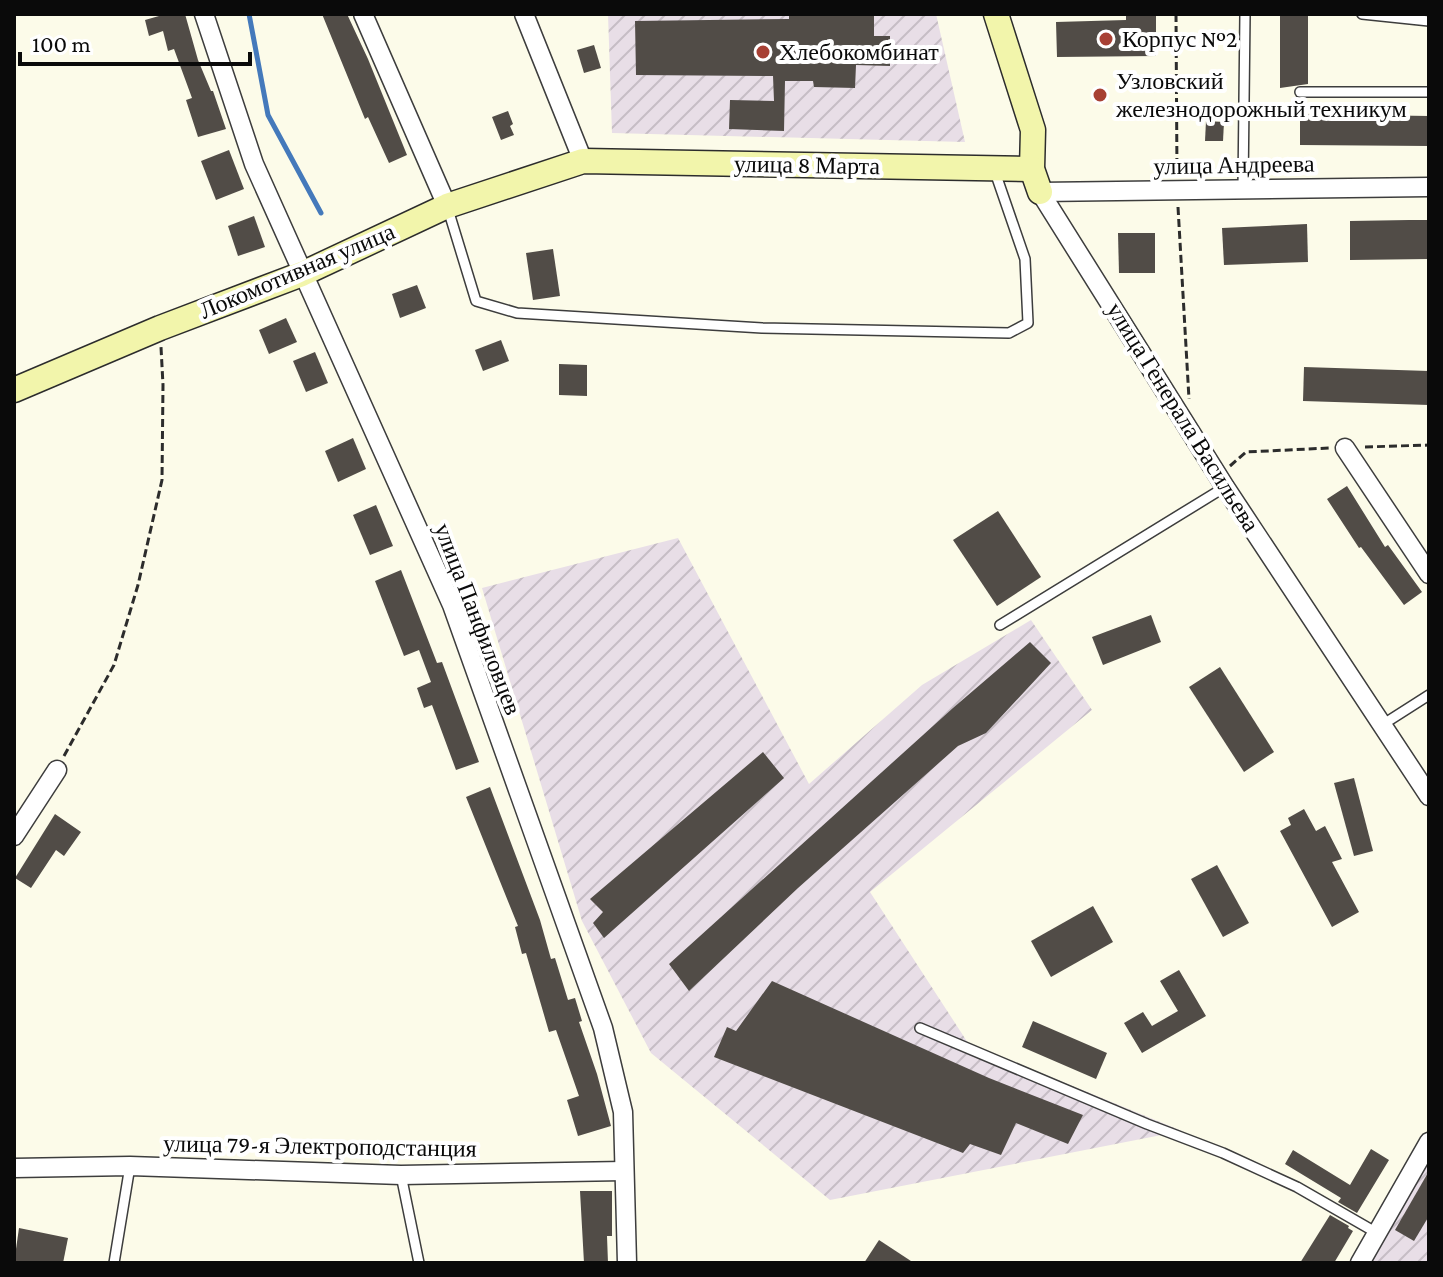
<svg xmlns="http://www.w3.org/2000/svg" width="1443" height="1277" font-family="'Crimson Pro',serif">
<style>
.industrial{fill:url(#industrial-furrows)}
.lines{fill:none;stroke-linecap:round;stroke-linejoin:round}
.stream{stroke:#4479bb;stroke-width:5}
.building{fill:#514c47}
.service-casing{stroke:#3d3d3d;stroke-width:12}
.minor-casing{stroke:#3d3d3d;stroke-width:21}
.secondary-casing{stroke:#2c2c2c;stroke-width:27}
.path{stroke:#2c2c2c;stroke-width:3;stroke-dasharray:8 4;stroke-linecap:butt}
.service{stroke:#fff;stroke-width:9}
.minor{stroke:#fff;stroke-width:18}
.secondary{stroke:#f2f5ab;stroke-width:24}
.poi-dot{fill:#a74034;stroke:#fff;stroke-width:3}
.labels{text-anchor:middle;stroke-width:8;stroke-linejoin:round;paint-order:stroke}
.poi-label{font-size:24px;fill:#0a0a0a;stroke:#fff;text-anchor:start}
.street-label{font-size:24px;fill:#0a0a0a;stroke:#fff}
</style>
<defs>
<pattern id="industrial-furrows" width="10" height="10" patternUnits="userSpaceOnUse" patternTransform="scale(2)"><rect width="10" height="10" fill="#e8dee7"/><path d="M-1 1l2-2M0 10L10 0M9 11l2-2" fill="none" stroke="#c6bdc5"/></pattern>
</defs>
<rect width="100%" height="100%" fill="#fcfbe9"/>
<g class="industrial">
<path d="M608,14h328l29,128 -353,-9z"/>
<path d="M678,538l131,246 113,-99 109,-65 61,90 -222,182 98,151 214,88 -352,69 -179,-147 -69,-132 -100,-333z"/>
<path d="M1429,1161v102h-63l60,-98z"/>
</g>
<g class="lines">
<path class="stream" d="M249,14l19,101 53,98"/>
</g>
<g class="building">
<path d="M166,14h19l13,46 13,31h2l13,38 -28,8 -12,-37 6,-2 -18,-49 -6,2 -5,-20 -14,5 -4,-16z"/>
<path d="M322,14h25l21,45 39,96 -18,8 -21,-46 -3,2z"/>
<path d="M789,14h85v22h16v30l-34,-1 -1,23 -41,-1 -1,-6h-28l-1,50 -55,-2 1,-29 44,1 -1,-25 -137,-1 -1,-54 154,-2z"/>
<path d="M1126,14h30v42l-99,1 -1,-35 70,-2z"/>
<path d="M1280,14h28v70l-28,4z"/>
<path d="M594,45l7,23 -17,5 -7,-23z"/>
<path d="M508,111l5,13 -3,2 4,9 -13,5 -9,-23z"/>
<path d="M1300,114l129,2v30l-129,-1z"/>
<path d="M1206,121l18,1 -1,19h-18z"/>
<path d="M229,150l15,39 -28,11 -15,-39z"/>
<path d="M254,216l11,31 -27,9 -10,-30z"/>
<path d="M1409,220h20v39l-79,1v-39z"/>
<path d="M1307,224l1,38 -84,3 -2,-37z"/>
<path d="M1118,233h37v40h-36z"/>
<path d="M553,249l7,47 -27,4 -7,-47z"/>
<path d="M417,285l9,23 -26,10 -8,-24z"/>
<path d="M286,318l11,24 -28,12 -10,-24z"/>
<path d="M501,340l8,21 -26,10 -8,-21z"/>
<path d="M315,352l13,31 -22,9 -13,-31z"/>
<path d="M559,364l28,1v31l-28,-1z"/>
<path d="M1304,367l125,4v34l-126,-4z"/>
<path d="M353,438l13,31 -28,13 -13,-31z"/>
<path d="M1347,486l38,61 3,-2 34,47 -18,13 -43,-58 -2,1 -32,-49z"/>
<path d="M376,505l17,41 -23,9 -17,-40z"/>
<path d="M998,511l43,66 -44,29 -44,-66z"/>
<path d="M401,570l36,93 5,-1 37,100 -23,8 -24,-65 -8,3 -7,-20 14,-6 -12,-32 -15,6 -29,-75z"/>
<path d="M1151,615l10,27 -58,23 -11,-28z"/>
<path d="M1030,642l21,21 -65,70 -28,13 -160,142 -109,103 -20,-27 284,-256z"/>
<path d="M1220,667l54,85 -30,20 -55,-85z"/>
<path d="M763,752l21,26 -180,160 -11,-15 10,-11 -13,-13z"/>
<path d="M1354,778l19,73 -19,5 -20,-73z"/>
<path d="M490,787l50,133 11,39 4,-1 13,42 7,-2 7,23 -3,1 18,52 14,52 -33,10 -11,-36 12,-4 -23,-66 -7,2 -23,-79 -4,1 -7,-27 3,-1 -52,-129z"/>
<path d="M1304,809l12,22 9,-5 17,33 -10,3 27,50 -27,15 -52,-96 11,-6 -3,-7z"/>
<path d="M55,814l26,18 -17,24 -8,-6 -25,38 -16,-10z"/>
<path d="M1217,865l32,58 -26,14 -32,-58z"/>
<path d="M1093,906l20,36 -62,35 -20,-36z"/>
<path d="M1179,970l27,46 -64,37 -18,-30 19,-11 9,14 26,-15 -18,-30z"/>
<path d="M772,981l217,97 94,37 -15,29 -52,-21 -15,32 -31,-11 -7,9 -249,-96 13,-30 9,4z"/>
<path d="M1033,1021l74,32 -11,26 -74,-32z"/>
<path d="M1371,1149l18,11 -32,53 -19,-11 3,-4 -56,-34 8,-14 57,35z"/>
<path d="M1429,1171v45l-15,25 -19,-11z"/>
<path d="M580,1191h32v45h-5l1,27h-24z"/>
<path d="M1330,1215l19,11 -1,2 5,3 -19,32h-34z"/>
<path d="M19,1228l49,10 -5,25h-49z"/>
<path d="M879,1240l35,23h-50z"/>
</g>
<g class="lines">
<g class="service-casing">
<g id="service">
<path d="M1362,14l67,7"/>
<path d="M1300,92h129"/>
<path d="M1243,188l2,-174"/>
<path d="M447,206l29,95 41,12 245,15 247,5 19,-10 -3,-64 -30,-87"/>
<path d="M1000,625l225,-138"/>
<path d="M1382,725l47,-30"/>
<path d="M920,1028l227,96 76,29 74,34 80,46"/>
<path d="M401,1175l18,88"/>
<path d="M114,1263l16,-97"/>
</g>
</g>
<g class="minor-casing">
<g id="minor">
<path d="M204,14l50,150 198,441 151,423 20,84 4,151"/>
<path d="M363,14l84,192"/>
<path d="M524,14l59,147"/>
<path d="M1040,192l185,295 204,309"/>
<path d="M1040,192l389,-5"/>
<path d="M1345,448l84,126"/>
<path d="M14,836l43,-66"/>
<path d="M14,1168l116,-2 271,9 223,-4"/>
<path d="M1360,1263l69,-121"/>
</g>
</g>
<g class="secondary-casing">
<g id="secondary">
<path d="M996,14l37,116 -1,39 8,23"/>
<path d="M14,390l146,-62 142,-54 145,-68 136,-45 449,8"/>
</g>
</g>
<g class="path">
<path d="M1176,14l1,161"/>
<path d="M1178,207l11,192"/>
<path d="M1365,447l64,-2"/>
<path d="M1230,466l16,-14 83,-4"/>
<path d="M64,756l50,-91 24,-80 24,-105 1,-95 -2,-38"/>
</g>
<use href="#service" class="service"/>
<use href="#minor" class="minor"/>
<use href="#secondary" class="secondary"/>
</g>
<g class="poi-dot">
<circle cx="1106" cy="39" r="8"/>
<circle cx="763" cy="52" r="8"/>
<circle cx="1100" cy="95" r="8"/>
</g>
<g class="labels">
<g class="poi-label">
<text x="1122" y="47">Корпус №2</text>
<text x="779" y="60">Хлебокомбинат</text>
<text x="1116" y="89">Узловский<tspan x="1116" dy="28">железнодорожный техникум</tspan></text>
</g>
<g class="street-label">
<text transform="translate(807 165) rotate(1)" y="8">улица 8 Марта</text>
<text transform="translate(1234 165) rotate(-1)" y="8">улица Андреева</text>
<text transform="translate(297 271) rotate(-23)" y="8">Локомотивная улица</text>
<text transform="translate(1183 417) rotate(58)" y="8">улица Генерала Васильева</text>
<text transform="translate(478 619) rotate(69)" y="8">улица Панфиловцев</text>
<text transform="translate(320 1146) rotate(1)" y="8">улица 79-я Электроподстанция</text>
</g>
</g>
<rect width="1443" height="1277" fill="none" stroke="#0a0a0a" stroke-width="32"/>
<path d="M20 52v12h230v-12" fill="none" stroke="#0a0a0a" stroke-width="4"/>
<text x="32" y="52" font-size="24" fill="#0a0a0a" stroke="#ffffff" stroke-width="6" paint-order="stroke">100 m</text>
</svg>
